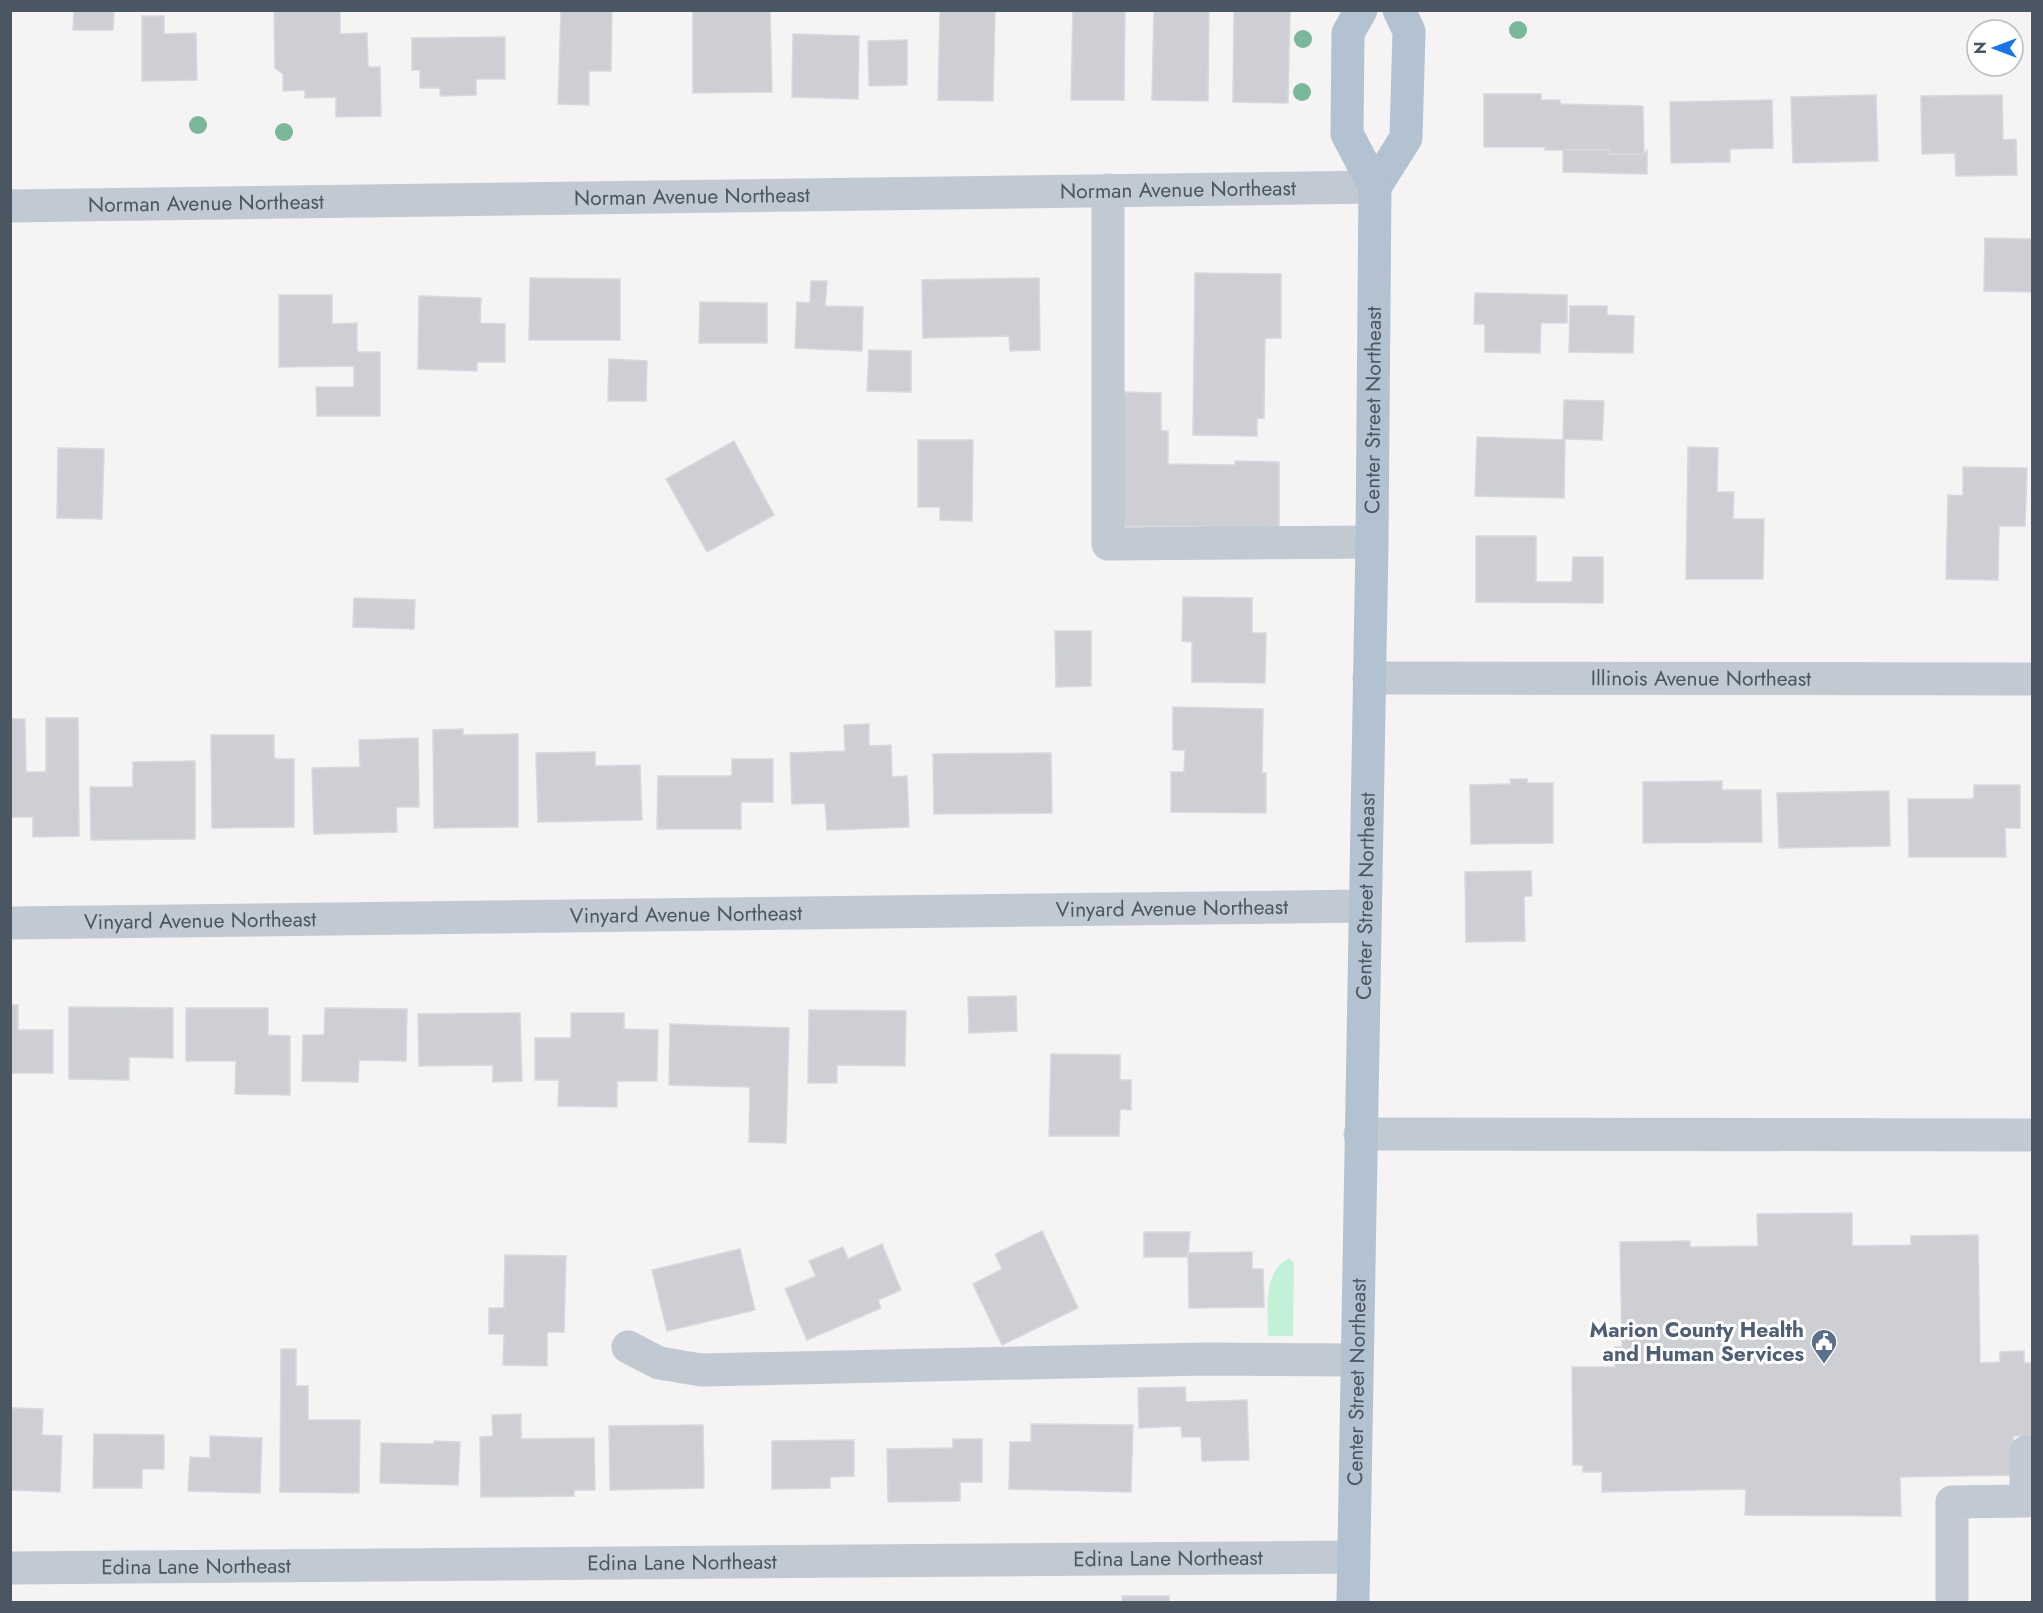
<svg xmlns="http://www.w3.org/2000/svg" width="2043" height="1613" font-family="Jost,sans-serif">
<style>
.green{fill:#c3f1d5}
.building{fill:#cdcfd5;stroke:#d7d9de;stroke-width:1.5}
.lines{fill:none;stroke-linecap:round;stroke-linejoin:round}
.minor{stroke:#c1cad2;stroke-width:33}
.major{stroke:#b3c2d1;stroke-width:33}
.tree{fill:#7bb799}
.labels{text-anchor:middle;stroke-width:6;stroke-linejoin:round;paint-order:stroke}
.street-label{font-size:21px;fill:#4a5661;stroke:#fff}
.service-label{font-size:21px;font-weight:bold;fill:#4e5e75;stroke:#fff;text-anchor:end}
</style>
<rect width="100%" height="100%" fill="#f5f3f3"/>
<path class="green" d="M1289,1258l5,5 -1,73h-25c0,-25 -6,-64 21,-78z"/>
<g class="building">
<path d="M74,10h40l-1,20h-40z"/>
<path d="M274,10h66v24l27,-1 1,34h12l1,49 -45,1v-20l-31,1v-8l-22,1v-17l-8,-6z"/>
<path d="M561,10h51l-1,61h-22v34l-31,-1z"/>
<path d="M693,10h77l2,82 -79,1z"/>
<path d="M940,10h55l-2,91 -55,-1z"/>
<path d="M1073,10h52l-1,90h-53z"/>
<path d="M1154,10h55l-1,91 -56,-1z"/>
<path d="M1234,10h56l-2,93 -55,-1z"/>
<path d="M142,16h22v18l32,-1 1,47 -55,1z"/>
<path d="M793,34l66,2 -1,63 -66,-2z"/>
<path d="M505,37v42h-29v16l-36,1v-8h-20v-18h-8v-32z"/>
<path d="M907,40v45l-38,1 -1,-45z"/>
<path d="M1484,94h57v6h19v4l83,2 1,48h-35v-4h-64v-3h-61z"/>
<path d="M1876,95l2,66 -85,2 -2,-66z"/>
<path d="M2002,95l1,45 13,-1 1,36 -61,1 -1,-23 -33,1 -1,-58z"/>
<path d="M1772,100l1,48 -43,1v13l-59,1 -1,-61z"/>
<path d="M1563,150h46v4h35l3,-3v23l-84,-2z"/>
<path d="M1985,238l47,1v53l-48,-1z"/>
<path d="M1195,273l86,1v64h-16l-1,80h-7v18l-64,-1z"/>
<path d="M530,278l90,1v61h-91z"/>
<path d="M1039,278l1,72 -30,1 -1,-15 -86,2 -1,-58z"/>
<path d="M811,281h16l-2,25 38,1 -1,44 -67,-3 2,-46 13,1z"/>
<path d="M1475,293l92,2v28h-26l-1,30 -55,-1v-28h-11z"/>
<path d="M279,295h53v29l25,-1v29h23v64h-63l-1,-29h38v-21l-75,1z"/>
<path d="M419,296l62,2 -1,25 25,1v38h-28v9l-59,-2z"/>
<path d="M700,302l67,1v40h-68z"/>
<path d="M1570,306h37v9l27,1 -1,37 -64,-1z"/>
<path d="M869,350l42,1v41l-44,-1z"/>
<path d="M609,359l38,2 -1,40h-38z"/>
<path d="M1120,392l41,1v38h7v33l67,1v-4l44,1v66l-160,-2z"/>
<path d="M1564,400l40,1 -2,39 -39,-1z"/>
<path d="M1477,437l88,3 -1,58 -89,-2z"/>
<path d="M918,440h55l-1,81 -32,-1v-13h-22z"/>
<path d="M734,441l40,74 -67,37 -41,-73z"/>
<path d="M1688,447l30,1 -1,44h17l-1,27h31l-1,60h-77z"/>
<path d="M58,448l46,1 -2,70 -45,-1z"/>
<path d="M1963,467l64,1 -2,58h-26l-1,54 -52,-1 2,-84 15,1z"/>
<path d="M1476,536h60v46h36l1,-25h30v46l-127,-1z"/>
<path d="M1183,597l69,1v35h14l-1,50 -73,-1v-40l-10,-1z"/>
<path d="M354,598l61,2 -1,29 -61,-2z"/>
<path d="M1055,631h36v55l-35,1z"/>
<path d="M1173,707l90,2 -1,64h4v40l-95,-1v-40h13l1,-22h-12z"/>
<path d="M46,718h32l1,118 -46,1v-20h-23v-98h15l1,53h20z"/>
<path d="M869,724v22l22,-1 1,32 15,-1 2,51 -82,3 -2,-27 -33,1 -2,-51 55,-2 -1,-26z"/>
<path d="M463,729v6l55,-1v93l-84,1 -1,-98z"/>
<path d="M211,735h63v24h20v68l-82,1z"/>
<path d="M418,738l1,69h-23l1,25 -83,2 -2,-66 48,-1 -1,-27z"/>
<path d="M595,752v14l45,-1 2,55 -104,2 -2,-69z"/>
<path d="M1051,753l1,60 -118,1 -1,-60z"/>
<path d="M732,759h41v43h-32v27h-84l1,-53h74z"/>
<path d="M195,761v78l-104,1 -1,-53h43v-25z"/>
<path d="M1510,779h17v4h26v60l-82,1 -1,-59 41,-1z"/>
<path d="M1722,781v9h39l1,52 -119,1v-61z"/>
<path d="M1974,785h46v43h-15l1,29h-97l-1,-58h66z"/>
<path d="M1889,791l1,55 -111,2 -2,-55z"/>
<path d="M1531,871l1,25h-8l1,45 -59,1 -1,-70z"/>
<path d="M1016,996l1,35 -48,2 -1,-36z"/>
<path d="M10,1005h8v25h35v43h-43z"/>
<path d="M69,1007l104,1v50l-44,-1v23l-60,-1z"/>
<path d="M186,1008h82v27l22,1v59l-55,-1 1,-33h-50z"/>
<path d="M325,1008l82,1 -1,52 -47,-1 -1,22 -56,-1 1,-46h21z"/>
<path d="M809,1010l97,1 -1,55 -68,-1v18h-29z"/>
<path d="M520,1013l2,68 -29,1v-17l-74,1 -1,-52z"/>
<path d="M571,1013h53v16l34,1 -1,51h-40v26l-59,-1 1,-26h-24v-42h36z"/>
<path d="M670,1024l119,4 -3,115 -37,-1 1,-55 -81,-2z"/>
<path d="M1051,1054l69,1v25h11v30l-11,-1 -1,27h-70z"/>
<path d="M1852,1213v33l59,-1v-9l67,-1 2,128 20,-1v-10l24,-1v12h8v73h-19v39l-113,2 1,39 -156,-1 1,-26 -144,3v-20h-19v-7h-10l-1,-98h43v-20h7l-2,-105 70,-1v6l68,-1 -1,-32z"/>
<path d="M1042,1231l36,77 -76,37 -29,-61 29,-15 -7,-15z"/>
<path d="M1144,1232h46l-2,25h-44z"/>
<path d="M882,1244l19,46 -23,10 3,8 -74,32 -22,-51 31,-13 -7,-15 34,-14 5,12z"/>
<path d="M740,1249l15,61 -88,21 -15,-61z"/>
<path d="M1252,1252v17h11l1,38 -75,1 -1,-55z"/>
<path d="M505,1255l61,1 -2,76h-17v34l-44,-1 1,-31h-15v-26h15z"/>
<path d="M281,1349h15v37h12v34h52l-1,73 -79,-1z"/>
<path d="M1185,1387l1,15 61,-2 2,60 -47,1 -1,-24h-19l-1,-11 -42,2 -1,-40z"/>
<path d="M11,1408l32,1 -1,26 20,1 -2,56 -50,-2z"/>
<path d="M521,1414v25l73,-1 1,52h-21v6l-93,1 -1,-60 13,-1 -1,-21z"/>
<path d="M1031,1424l102,1 -2,67 -122,-3 1,-47h21z"/>
<path d="M703,1425l1,63 -94,2 -1,-64z"/>
<path d="M94,1434l70,1v34h-22v19h-49z"/>
<path d="M210,1436l52,2 -2,55 -72,-2 2,-34 20,1z"/>
<path d="M953,1439h29v43h-22v19l-72,1 -1,-53 66,-1z"/>
<path d="M854,1440v36l-24,1v11l-58,1v-48z"/>
<path d="M434,1441l26,1 -2,43 -78,-2 1,-40 53,1z"/>
<rect x="1122" y="1596" width="47" height="6"/>
</g>
<g class="lines">
<g class="minor">
<path d="M1108,190v354l264,-2"/>
<path id="s1" d="M10,206l1365,-19"/>
<path id="s2" d="M1369,678l663,1"/>
<path id="s3" d="M10,923l1353,-17"/>
<path d="M1360,1134l672,1"/>
<path d="M628,1347l31,16 42,7 504,-11 151,1"/>
<path id="s4" d="M10,1568l1344,-11"/>
<path d="M1952,1602v-100l74,-1v-49"/>
</g>
<g class="major">
<path d="M1375,187l31,-49 3,-107 -10,-21"/>
<path id="s5" d="M1353,1602l19,-1060 3,-355 -28,-53 1,-101 13,-23"/>
</g>
</g>
<g class="tree">
<circle cx="1518" cy="30" r="9"/>
<circle cx="1303" cy="39" r="9"/>
<circle cx="1302" cy="92" r="9"/>
<circle cx="198" cy="125" r="9"/>
<circle cx="284" cy="132" r="9"/>
</g>
<defs>
<g id="civic-pin" transform="scale(1.35)"><path d="M0 17L-7.5 6A9.5 9.5 0 1 1 7.5 6Z" fill="#5c6f8a" stroke="#fff"/><path d="M-.6-6.5H3V-4.5H.6V-3L4-1V1h2V6H-6V1h2V-1L-.6-3ZM-1.2 2.5V6h2.4V2.5Z" fill="#fff"/></g>
</defs>
<g fill-rule="evenodd">
<use href="#civic-pin" x="1824" y="1342"/>
</g>
<g class="labels">
<g class="street-label">
<text dy="7" stroke="none"><textPath href="#s1" startOffset="1168">Norman Avenue Northeast</textPath></text>
<text dy="7" stroke="none"><textPath href="#s1" startOffset="682">Norman Avenue Northeast</textPath></text>
<text dy="7" stroke="none"><textPath href="#s1" startOffset="196">Norman Avenue Northeast</textPath></text>
<text dy="7" stroke="none"><textPath href="#s5" startOffset="1192">Center Street Northeast</textPath></text>
<text dy="7" stroke="none"><textPath href="#s2" startOffset="332">Illinois Avenue Northeast</textPath></text>
<text dy="7" stroke="none"><textPath href="#s5" startOffset="706">Center Street Northeast</textPath></text>
<text dy="7" stroke="none"><textPath href="#s3" startOffset="1162">Vinyard Avenue Northeast</textPath></text>
<text dy="7" stroke="none"><textPath href="#s3" startOffset="676">Vinyard Avenue Northeast</textPath></text>
<text dy="7" stroke="none"><textPath href="#s3" startOffset="190">Vinyard Avenue Northeast</textPath></text>
<text dy="7" stroke="none"><textPath href="#s5" startOffset="220">Center Street Northeast</textPath></text>
<text dy="7" stroke="none"><textPath href="#s4" startOffset="1158">Edina Lane Northeast</textPath></text>
<text dy="7" stroke="none"><textPath href="#s4" startOffset="672">Edina Lane Northeast</textPath></text>
<text dy="7" stroke="none"><textPath href="#s4" startOffset="186">Edina Lane Northeast</textPath></text>
</g>
<g class="service-label">
<text x="1804" y="1337">Marion County Health<tspan x="1804" dy="24">and Human Services</tspan></text>
</g>
</g>
<rect width="2043" height="1613" fill="none" stroke="#4a5661" stroke-width="24"/>
<g transform="translate(1995 48) rotate(270)"><circle r="28" fill="#ffffff" stroke="#b7bbc0" stroke-width="1.5"/>
<path d="M0-4.5L10 22L0 15L-10 22Z" fill="#1a73e8"/>
<text y="-9" font-size="16" font-weight="bold" text-anchor="middle" fill="#4a5661">N</text>
</g>
</svg>
